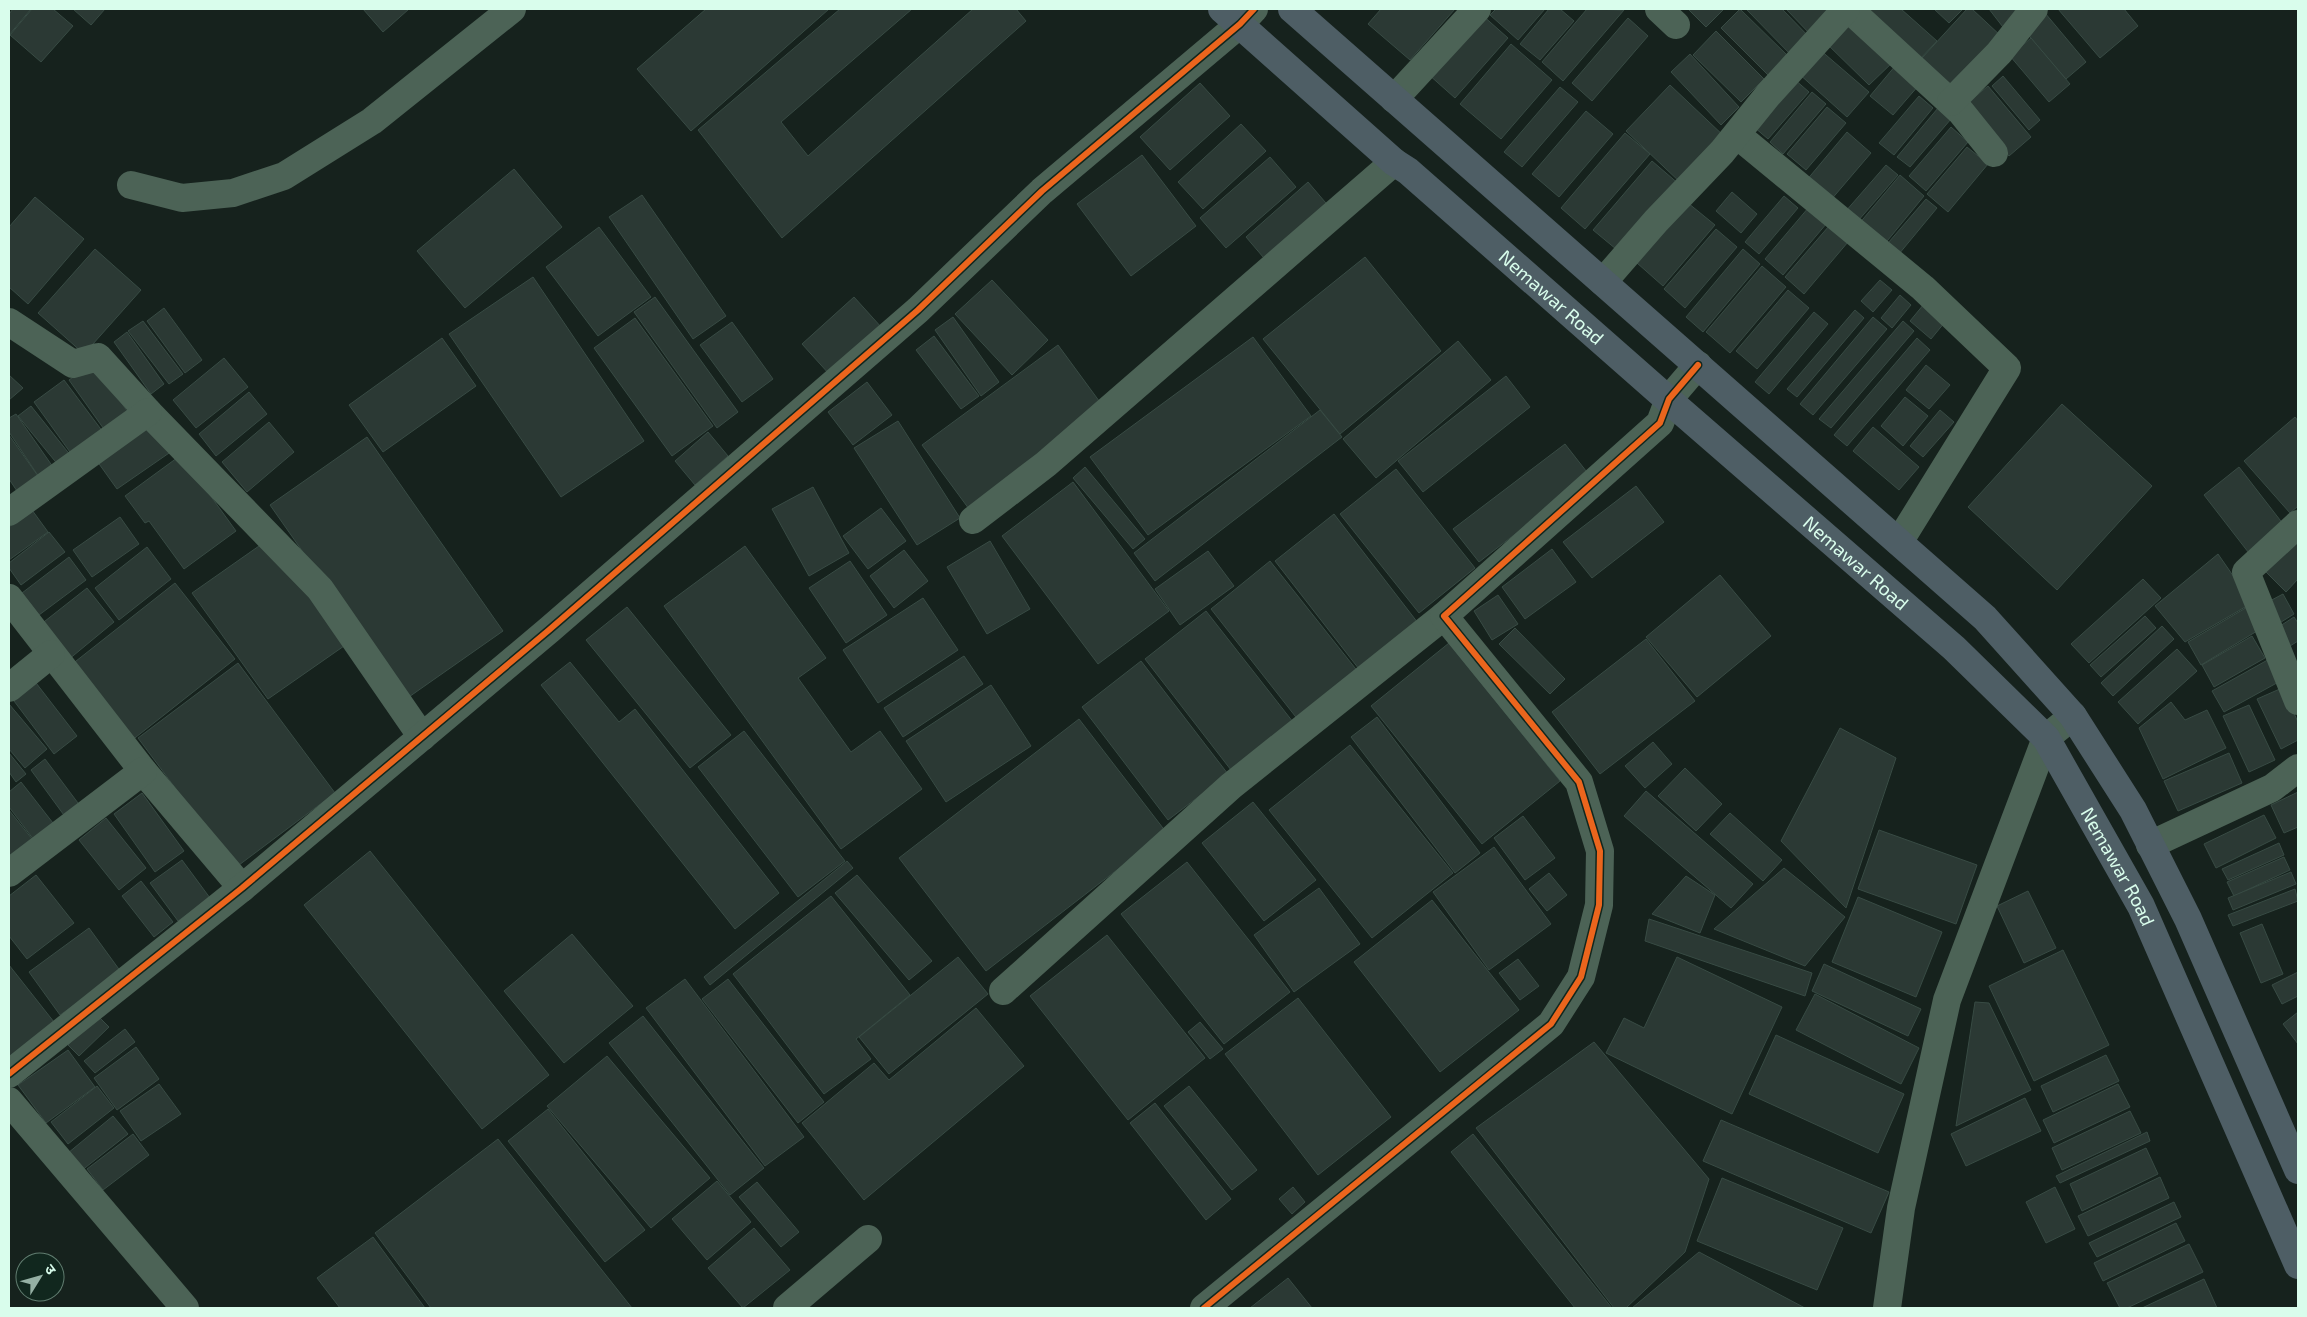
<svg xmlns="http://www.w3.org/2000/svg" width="2307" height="1317" font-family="'Exo 2','Noto Sans Devanagari',sans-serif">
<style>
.building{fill:#2b3934;stroke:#384b44}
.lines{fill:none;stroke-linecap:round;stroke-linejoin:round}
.minor{stroke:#4c6356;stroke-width:28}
.highway{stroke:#4e5e65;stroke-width:28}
.cycleway-casing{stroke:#11271e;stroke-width:9}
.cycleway{stroke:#eb651d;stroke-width:6}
.labels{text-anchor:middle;stroke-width:4;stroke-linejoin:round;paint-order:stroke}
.street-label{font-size:19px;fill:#d9fdec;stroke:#11271e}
</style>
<rect width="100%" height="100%" fill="#16221d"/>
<g class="building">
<path d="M13,9h18l-22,26v-21z"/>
<path d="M32,9h21l20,17 -32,36 -31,-27z"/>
<path d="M73,9h32l-14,16z"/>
<path d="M363,9h46l-26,23z"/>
<path d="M706,9h123l-138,122 -54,-62z"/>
<path d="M840,9h72l-131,113 27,34 165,-147h43l10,12 -244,217 -84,-108z"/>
<path d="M1381,9h74l-45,51 -42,-36z"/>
<path d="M1496,9h49l-27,31 -28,-25z"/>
<path d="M1549,9h11l14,12 -34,39 -20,-16z"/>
<path d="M1587,9l37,1 -61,71 -21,-19z"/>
<path d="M1688,9h36l-18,18z"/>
<path d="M1740,9l50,49 -19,20 -50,-50z"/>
<path d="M1746,9h36l31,32 -19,17z"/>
<path d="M1786,9h44l-19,26z"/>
<path d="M1868,9h33l36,32 -18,19z"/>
<path d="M1934,9h29l-14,14z"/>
<path d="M1967,9h5l30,28 -47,52 -33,-31z"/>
<path d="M1989,9h25l7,10 -15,12z"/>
<path d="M2058,9h66l14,17 -38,32z"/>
<path d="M2045,13l41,49 -20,17 -42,-49z"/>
<path d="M1481,14l27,24 -53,60 -27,-24z"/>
<path d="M1849,17l45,44 -25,24 -45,-44z"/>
<path d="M1628,18l20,18 -56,65 -20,-18z"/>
<path d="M1716,31l48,48 -23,23 -48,-47z"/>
<path d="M2031,38l39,46 -21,18 -39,-46z"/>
<path d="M1511,44l41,36 -51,59 -41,-35z"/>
<path d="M1819,49l50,43 -22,25 -49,-44z"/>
<path d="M1690,54l49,53 -18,18 -50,-53z"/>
<path d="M1896,65l23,20 -26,30 -23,-19z"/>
<path d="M2003,76l37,44 -11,10 -37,-44z"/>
<path d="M1794,79l15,13 -41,47 -14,-12z"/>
<path d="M1200,83l30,33 -60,54 -30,-33z"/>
<path d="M1670,85l56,53 -44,46 -56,-53z"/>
<path d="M1988,86l43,51 -22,19 -44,-51z"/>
<path d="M1560,87l18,15 -56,65 -18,-15z"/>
<path d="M1812,92l14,12 -43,50 -13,-12z"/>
<path d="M1919,96l14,12 -39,47 -15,-12z"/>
<path d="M1827,107l19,16 -40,47 -19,-16z"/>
<path d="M1938,108l13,11 -41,48 -13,-10z"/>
<path d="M1586,111l27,23 -54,63 -27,-23z"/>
<path d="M1241,124l25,27 -63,58 -25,-27z"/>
<path d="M1951,127l17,15 -42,49 -17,-15z"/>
<path d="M1847,132l24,21 -41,48 -24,-20z"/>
<path d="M1625,133l25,21 -65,75 -24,-21z"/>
<path d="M1967,147l21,17 -40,48 -21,-18z"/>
<path d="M1142,155l54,71 -65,50 -54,-72z"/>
<path d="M1270,157l26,30 -70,61 -26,-30z"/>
<path d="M1652,161l28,24 -58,69 -29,-24z"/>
<path d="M1886,165l12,10 -41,47 -12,-10z"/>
<path d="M514,169l48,58 -97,81 -48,-57z"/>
<path d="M1900,175l24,21 -41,50 -25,-21z"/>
<path d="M1308,182l23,27 -62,55 -23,-27z"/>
<path d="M1732,192l25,22 -16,19 -25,-22z"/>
<path d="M642,195l84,121 -33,23 -84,-122z"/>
<path d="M1784,196l14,12 -39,46 -14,-12z"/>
<path d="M35,197l49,42 -56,65 -19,-17v-60z"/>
<path d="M1926,199l11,9 -43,52 -12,-10z"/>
<path d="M1688,203l27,22 -52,61 -26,-23z"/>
<path d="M1809,207l18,16 -44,52 -18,-16z"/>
<path d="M1829,226l19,16 -44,52 -19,-17z"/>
<path d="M599,227l52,70 -53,39 -52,-69z"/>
<path d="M1716,229l21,18 -52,61 -21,-19z"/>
<path d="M95,249l46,41 -57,64 -46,-41z"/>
<path d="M1743,249l17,15 -57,68 -17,-15z"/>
<path d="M1365,257l76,94 -101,83 -77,-95z"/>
<path d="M1762,266l24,21 -56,66 -24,-21z"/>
<path d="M533,277l111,164 -83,56 -112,-163z"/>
<path d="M992,280l56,60 -36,35 -57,-61z"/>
<path d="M1880,280l12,10 -19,22 -12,-11z"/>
<path d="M1788,290l21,18 -52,61 -21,-18z"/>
<path d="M1900,295l11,10 -19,23 -11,-10z"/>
<path d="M655,297l83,115 -21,16 -83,-116z"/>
<path d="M854,297l28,31 -52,47 -28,-31z"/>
<path d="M1924,304l21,18 -14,17 -21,-18z"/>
<path d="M164,308l38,52 -17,13 -38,-52z"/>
<path d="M1855,310l9,8 -67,79 -10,-8z"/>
<path d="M1814,312l14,12 -59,70 -14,-12z"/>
<path d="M953,317l46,65 -18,14 -46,-66z"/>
<path d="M1873,317l14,12 -74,86 -13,-11z"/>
<path d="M635,318l78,108 -41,30 -78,-108z"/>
<path d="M143,321l40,53 -14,10 -41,-53z"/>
<path d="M1903,321l11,10 -83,97 -12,-9z"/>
<path d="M732,322l41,57 -31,23 -42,-57z"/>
<path d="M127,332l37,52 -13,10 -37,-52z"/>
<path d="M934,336l45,60 -18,13 -45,-59z"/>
<path d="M1253,337l58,79 -163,119 -58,-78z"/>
<path d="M442,338l34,48 -93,66 -34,-47z"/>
<path d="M1917,338l13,12 -83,96 -13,-11z"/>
<path d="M1458,341l33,39 -115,98 -33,-39z"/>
<path d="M1058,345l47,64 -136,100 -47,-64z"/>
<path d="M224,358l24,29 -52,41 -23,-28z"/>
<path d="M93,363l37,52 -24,17 -37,-52z"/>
<path d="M1926,365l24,20 -21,24 -23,-19z"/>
<path d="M9,375l14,13 -14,12z"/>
<path d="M1506,376l24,31 -107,85 -25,-31z"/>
<path d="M64,380l42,56 -31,23 -41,-57z"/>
<path d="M867,382l25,33 -39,30 -25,-33z"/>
<path d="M249,392l18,22 -51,42 -17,-22z"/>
<path d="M1905,397l23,19 -25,30 -22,-20z"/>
<path d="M2062,404l90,82 -95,104 -89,-83z"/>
<path d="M31,406l40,50 -12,10 -41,-50z"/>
<path d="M1320,410l22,27 -187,144 -21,-28z"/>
<path d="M1940,410l14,12 -31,35 -13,-11z"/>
<path d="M16,414l37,53 -14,10 -30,-45v-14z"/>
<path d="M2295,417l3,4v85l-8,7 -46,-52z"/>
<path d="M898,421l62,97 -43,27 -63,-97z"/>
<path d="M269,422l25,30 -47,40 -25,-30z"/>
<path d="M152,423l20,28 -55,38 -20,-28z"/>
<path d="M1873,427l46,40 -20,23 -46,-39z"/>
<path d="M708,432l20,24 -33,29 -20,-24z"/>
<path d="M9,435l29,41 -21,15 -8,-12z"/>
<path d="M367,437l136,194 -97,68 -136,-194z"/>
<path d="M1565,444l25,32 -111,86 -26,-33z"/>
<path d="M181,455l55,76 -52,38 -35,-48 -4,2 -20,-27z"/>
<path d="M1085,467l60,72 -12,10 -60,-71z"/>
<path d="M2239,467l48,62 -35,28 -48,-62z"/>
<path d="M1396,469l79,99 -56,45 -79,-99z"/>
<path d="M1073,482l96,129 -71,53 -96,-128z"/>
<path d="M1636,486l28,36 -72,56 -29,-36z"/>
<path d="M813,487l36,66 -40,23 -37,-67z"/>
<path d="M881,508l25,33 -38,28 -25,-33z"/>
<path d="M32,510l16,22 -39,28v-33z"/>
<path d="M1334,514l84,109 -59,46 -84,-108z"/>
<path d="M120,517l19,27 -47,33 -19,-27z"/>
<path d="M49,532l16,20 -44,33 -12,-17v-5z"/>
<path d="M2298,532v47l-12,13 -24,-24z"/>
<path d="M269,539l75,107 -76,53 -76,-106z"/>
<path d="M990,541l40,68 -43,25 -40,-67z"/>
<path d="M745,546l81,112 -28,20 53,74 29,-21 42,58 -81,60 -177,-243z"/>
<path d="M147,547l24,32 -52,41 -24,-32z"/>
<path d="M1552,549l24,33 -51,37 -23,-32z"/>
<path d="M904,550l24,31 -34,27 -24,-32z"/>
<path d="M1208,551l26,35 -54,39 -25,-36z"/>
<path d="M2218,554l34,49 -67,39 -30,-36z"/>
<path d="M69,557l17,23 -47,35 -17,-22z"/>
<path d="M850,561l37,54 -41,28 -37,-55z"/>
<path d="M1270,561l89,112 -60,48 -88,-112z"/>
<path d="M1720,575l51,61 -74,61 -51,-60z"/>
<path d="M2143,579l18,19 -72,65 -18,-19z"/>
<path d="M175,583l60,76 -104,82 -60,-76z"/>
<path d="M87,588l27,34 -46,38 -28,-35z"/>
<path d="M2283,594l11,20 -16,10 -12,-21z"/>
<path d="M1498,595l20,29 -26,16 -18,-29z"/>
<path d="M923,598l35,52 -80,53 -35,-53z"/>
<path d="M2249,606l13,22 -61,37 -13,-23z"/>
<path d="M627,607l104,128 -41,33 -104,-128z"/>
<path d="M1206,611l87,111 -62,48 -86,-111z"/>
<path d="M2145,616l11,12 -55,49 -11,-12z"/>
<path d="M2294,617l4,6v18l-8,5 -13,-18z"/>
<path d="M2162,626l12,13 -61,57 -12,-13z"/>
<path d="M1515,628l50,51 -15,15 -51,-50z"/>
<path d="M2252,636l13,22 -51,29 -12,-22z"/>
<path d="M1646,639l49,62 -95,73 -48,-62z"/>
<path d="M1449,643l111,138 -78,63 -111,-138z"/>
<path d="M2177,649l20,22 -59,53 -20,-22z"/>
<path d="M964,656l19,28 -80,53 -19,-29z"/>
<path d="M2273,657l11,22 -60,33 -12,-21z"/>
<path d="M1141,661l87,113 -60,46 -86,-113z"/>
<path d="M570,662l49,60 16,-13 144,184 -44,36 -194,-244z"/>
<path d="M238,663l97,130 -100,75 -97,-130z"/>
<path d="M33,679l44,57 -23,18 -43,-57z"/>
<path d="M991,685l40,61 -85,56 -40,-61z"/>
<path d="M2282,688l16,34v18l-17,9 -24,-50z"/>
<path d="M2171,702l14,18 22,-10 19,38 -63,31 -24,-51z"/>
<path d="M9,704l38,45 -22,19 -16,-19z"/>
<path d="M2249,705l26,55 -26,12 -26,-56z"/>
<path d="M1377,717l103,136 -25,20 -104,-136z"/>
<path d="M1079,719l87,113 -180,139 -87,-113z"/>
<path d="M1840,728l56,30 -50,150 -65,-67z"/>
<path d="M744,731l101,130 -47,36 -100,-130z"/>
<path d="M1653,742l19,22 -27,24 -20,-22z"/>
<path d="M1350,745l103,128 -81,65 -103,-128z"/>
<path d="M9,753l17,21 -10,8 -7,-10z"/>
<path d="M2229,753l13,30 -64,28 -14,-30z"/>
<path d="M45,759l39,52 -15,11 -38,-52z"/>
<path d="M1685,768l37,36 -26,27 -38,-35z"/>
<path d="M21,782l39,50 -20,16 -31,-41v-15z"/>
<path d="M1646,791l107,93 -22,24 -107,-92z"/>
<path d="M2298,792v35l-14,6 -13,-28z"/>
<path d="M142,793l42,58 -29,21 -41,-58z"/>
<path d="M1253,802l63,78 -52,41 -62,-78z"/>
<path d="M9,810l27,34 -27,17z"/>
<path d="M1730,813l52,47 -19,21 -53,-47z"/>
<path d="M2264,815l12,23 -60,30 -12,-24z"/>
<path d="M1523,816l32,42 -30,22 -31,-42z"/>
<path d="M106,818l40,50 -27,22 -40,-50z"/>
<path d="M1879,830l98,35 -21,59 -98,-35z"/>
<path d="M2279,843l5,12 -56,25 -6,-11z"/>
<path d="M1494,847l57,77 -62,46 -56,-78z"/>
<path d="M370,851l179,224 -67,54 -178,-224z"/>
<path d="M2284,857l6,13 -56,26 -7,-14z"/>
<path d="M182,860l28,38 -32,23 -28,-38z"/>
<path d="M847,861l6,7 -143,117 -6,-8z"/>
<path d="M1187,862l103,130 -66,52 -103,-130z"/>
<path d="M1784,868l61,49 -40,49 -91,-37z"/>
<path d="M2291,872l5,12 -63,26 -5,-12z"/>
<path d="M1549,873l18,22 -20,16 -18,-22z"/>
<path d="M36,875l38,48 -47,36 -18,-23v-40z"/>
<path d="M857,875l75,86 -23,19 -74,-87z"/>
<path d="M1686,876l29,19 -15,38 -48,-19z"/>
<path d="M141,881l32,41 -19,15 -32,-41z"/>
<path d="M1319,888l41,56 -66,48 -40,-57z"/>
<path d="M2295,889l3,12 -65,25 -5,-11z"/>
<path d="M2028,891l28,57 -32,15 -27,-57z"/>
<path d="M831,896l79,99 -54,44 15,20 -47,35 -91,-120z"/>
<path d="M1858,897l84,35 -26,65 -84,-35z"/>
<path d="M1432,900l87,110 -79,62 -86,-110z"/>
<path d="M1649,919l163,54 -7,23 -160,-55z"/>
<path d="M2262,924l21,50 -22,9 -21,-50z"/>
<path d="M89,928l32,44 -61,43 -31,-43z"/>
<path d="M572,934l61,72 -69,57 -60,-72z"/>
<path d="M1107,935l98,123 -77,62 -98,-124z"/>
<path d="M2063,950l46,95 -75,36 -45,-95z"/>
<path d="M958,957l30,37 -99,80 -30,-37z"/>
<path d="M1677,957l105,50 -50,107 -126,-61 18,-35 20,10z"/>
<path d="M1518,959l21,27 -19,14 -21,-27z"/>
<path d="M1824,964l97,45 -13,27 -96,-45z"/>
<path d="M9,965l45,57 -45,35z"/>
<path d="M2298,972v24l-16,8 -10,-19z"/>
<path d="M685,979l119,158 -39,29 -119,-158z"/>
<path d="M728,979l96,123 -26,21 -96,-124z"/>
<path d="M1815,994l104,54 -18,36 -105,-54z"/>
<path d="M1298,998l93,119 -73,58 -93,-121z"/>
<path d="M1975,1002l14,1 42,87 -75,36z"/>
<path d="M976,1008l48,58 -160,134 -62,-77 72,-60 15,17z"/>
<path d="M2298,1012v32l-15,-20z"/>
<path d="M98,1016l11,11 -30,29 -11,-11z"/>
<path d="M643,1016l121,152 -34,27 -121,-152z"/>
<path d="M1200,1022l23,27 -13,10 -22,-27z"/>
<path d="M125,1029l10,13 -40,31 -11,-12z"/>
<path d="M1776,1035l128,59 -26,59 -129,-59z"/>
<path d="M1594,1042l115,137 -24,73 -59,56h-12l-138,-180z"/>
<path d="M136,1047l23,32 -42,31 -23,-32z"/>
<path d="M68,1050l27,37 -49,36 -28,-38z"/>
<path d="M2106,1055l13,26 -66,31 -12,-26z"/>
<path d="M607,1056l103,122 -59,50 -104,-122z"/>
<path d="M159,1084l22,30 -40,27 -21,-30z"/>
<path d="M2118,1084l12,23 -76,36 -11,-23z"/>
<path d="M97,1086l17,22 -46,36 -17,-22z"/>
<path d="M1189,1086l68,84 -25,20 -68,-84z"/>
<path d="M2025,1098l16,33 -75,35 -15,-32z"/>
<path d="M1155,1103l76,96 -25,21 -76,-97z"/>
<path d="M548,1109l97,121 -40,32 -97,-121z"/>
<path d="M2130,1111l11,22 -79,37 -10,-22z"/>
<path d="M113,1116l15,18 -47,37 -13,-18z"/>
<path d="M1721,1120l168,72 -18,41 -168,-72z"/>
<path d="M2147,1132l3,9 -90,42 -4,-7z"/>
<path d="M133,1134l16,21 -46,35 -16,-21z"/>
<path d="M1473,1134l139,174h-37l-124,-156z"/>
<path d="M498,1139l134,169h-201l-56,-75z"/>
<path d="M2146,1148l12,26 -76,37 -12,-27z"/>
<path d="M2160,1177l9,21 -81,38 -10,-20z"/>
<path d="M1722,1178l121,50 -26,62 -120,-49z"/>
<path d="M717,1181l34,41 -44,38 -35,-41z"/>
<path d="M757,1182l42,50 -18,15 -42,-50z"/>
<path d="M1293,1187l12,15 -13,12 -13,-15z"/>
<path d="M2055,1187l20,42 -29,14 -20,-41z"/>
<path d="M2174,1202l7,15 -84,40 -8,-14z"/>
<path d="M2176,1223l9,18 -82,40 -9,-18z"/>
<path d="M754,1228l36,42 -47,38 -35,-40z"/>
<path d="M373,1237l52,71h-85l-23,-30z"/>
<path d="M2189,1244l14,28 -76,36h-7l-13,-25z"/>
<path d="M1699,1252l106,56h-173z"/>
<path d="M1288,1278l24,30h-62z"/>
<path d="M2204,1279l13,29h-75z"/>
</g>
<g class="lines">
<g class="minor">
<path d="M1659,9l17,16"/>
<path d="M1849,9l112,103 33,41"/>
<path d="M1394,99l83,-90"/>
<path d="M1951,102l48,-49 35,-44"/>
<path d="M1737,135l186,153 84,80 -108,174"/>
<path d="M131,185l51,13 51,-5 51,-17 88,-55 140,-112"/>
<path d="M1603,282l53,-61 66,-69 46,-57 78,-86"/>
<path d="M9,322l64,42 25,-7 50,55 172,177 102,148"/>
<path d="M9,512l139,-100"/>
<path d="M973,520l73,-56 348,-302"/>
<path d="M2298,524l-52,48 52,129"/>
<path d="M9,598l134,173 99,117"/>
<path d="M9,688l42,-34"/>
<path d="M2150,845l122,-57 26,-20"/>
<path d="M9,873l134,-102"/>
<path d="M1003,991l228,-205 213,-170"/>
<path d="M9,1074l233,-186 307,-258 369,-320 124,-119 198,-167 14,-15"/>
<path d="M9,1101l176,207"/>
<path d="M787,1308l81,-69"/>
<path d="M1204,1308l347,-284 30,-47 18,-72 1,-54 -21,-69 -135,-166 216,-193 9,-24 29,-34"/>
<path d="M1887,1308l14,-100 46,-208 99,-262 27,-22"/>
</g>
<g class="highway">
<path id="s1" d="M1222,9l172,153 14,9 273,240 273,237 92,90 95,168 157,359"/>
<path d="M1292,9l693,609 88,98 60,94 55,109 110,251"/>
</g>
<g class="cycleway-casing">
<g id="cycleway">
<path d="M9,1074l233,-186 307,-258 369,-320 124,-119 198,-167 14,-15"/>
<path d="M1204,1308l347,-284 30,-47 18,-72 1,-54 -21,-69 -135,-166 216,-193 9,-24 29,-34"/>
</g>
</g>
<use href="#cycleway" class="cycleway"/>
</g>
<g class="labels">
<g class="street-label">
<text dy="7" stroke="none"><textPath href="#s1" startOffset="438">Nemawar Road</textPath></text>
<text dy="7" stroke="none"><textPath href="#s1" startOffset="842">Nemawar Road</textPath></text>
<text dy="7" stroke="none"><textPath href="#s1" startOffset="1248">Nemawar Road</textPath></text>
</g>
</g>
<rect width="2307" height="1317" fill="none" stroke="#d9fdec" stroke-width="20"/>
<g transform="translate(40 1277) rotate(53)"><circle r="24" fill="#11271e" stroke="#617d70"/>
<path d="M0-4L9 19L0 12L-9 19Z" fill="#95b0a4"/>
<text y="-8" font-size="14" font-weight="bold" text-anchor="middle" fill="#d9fdec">उ</text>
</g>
</svg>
